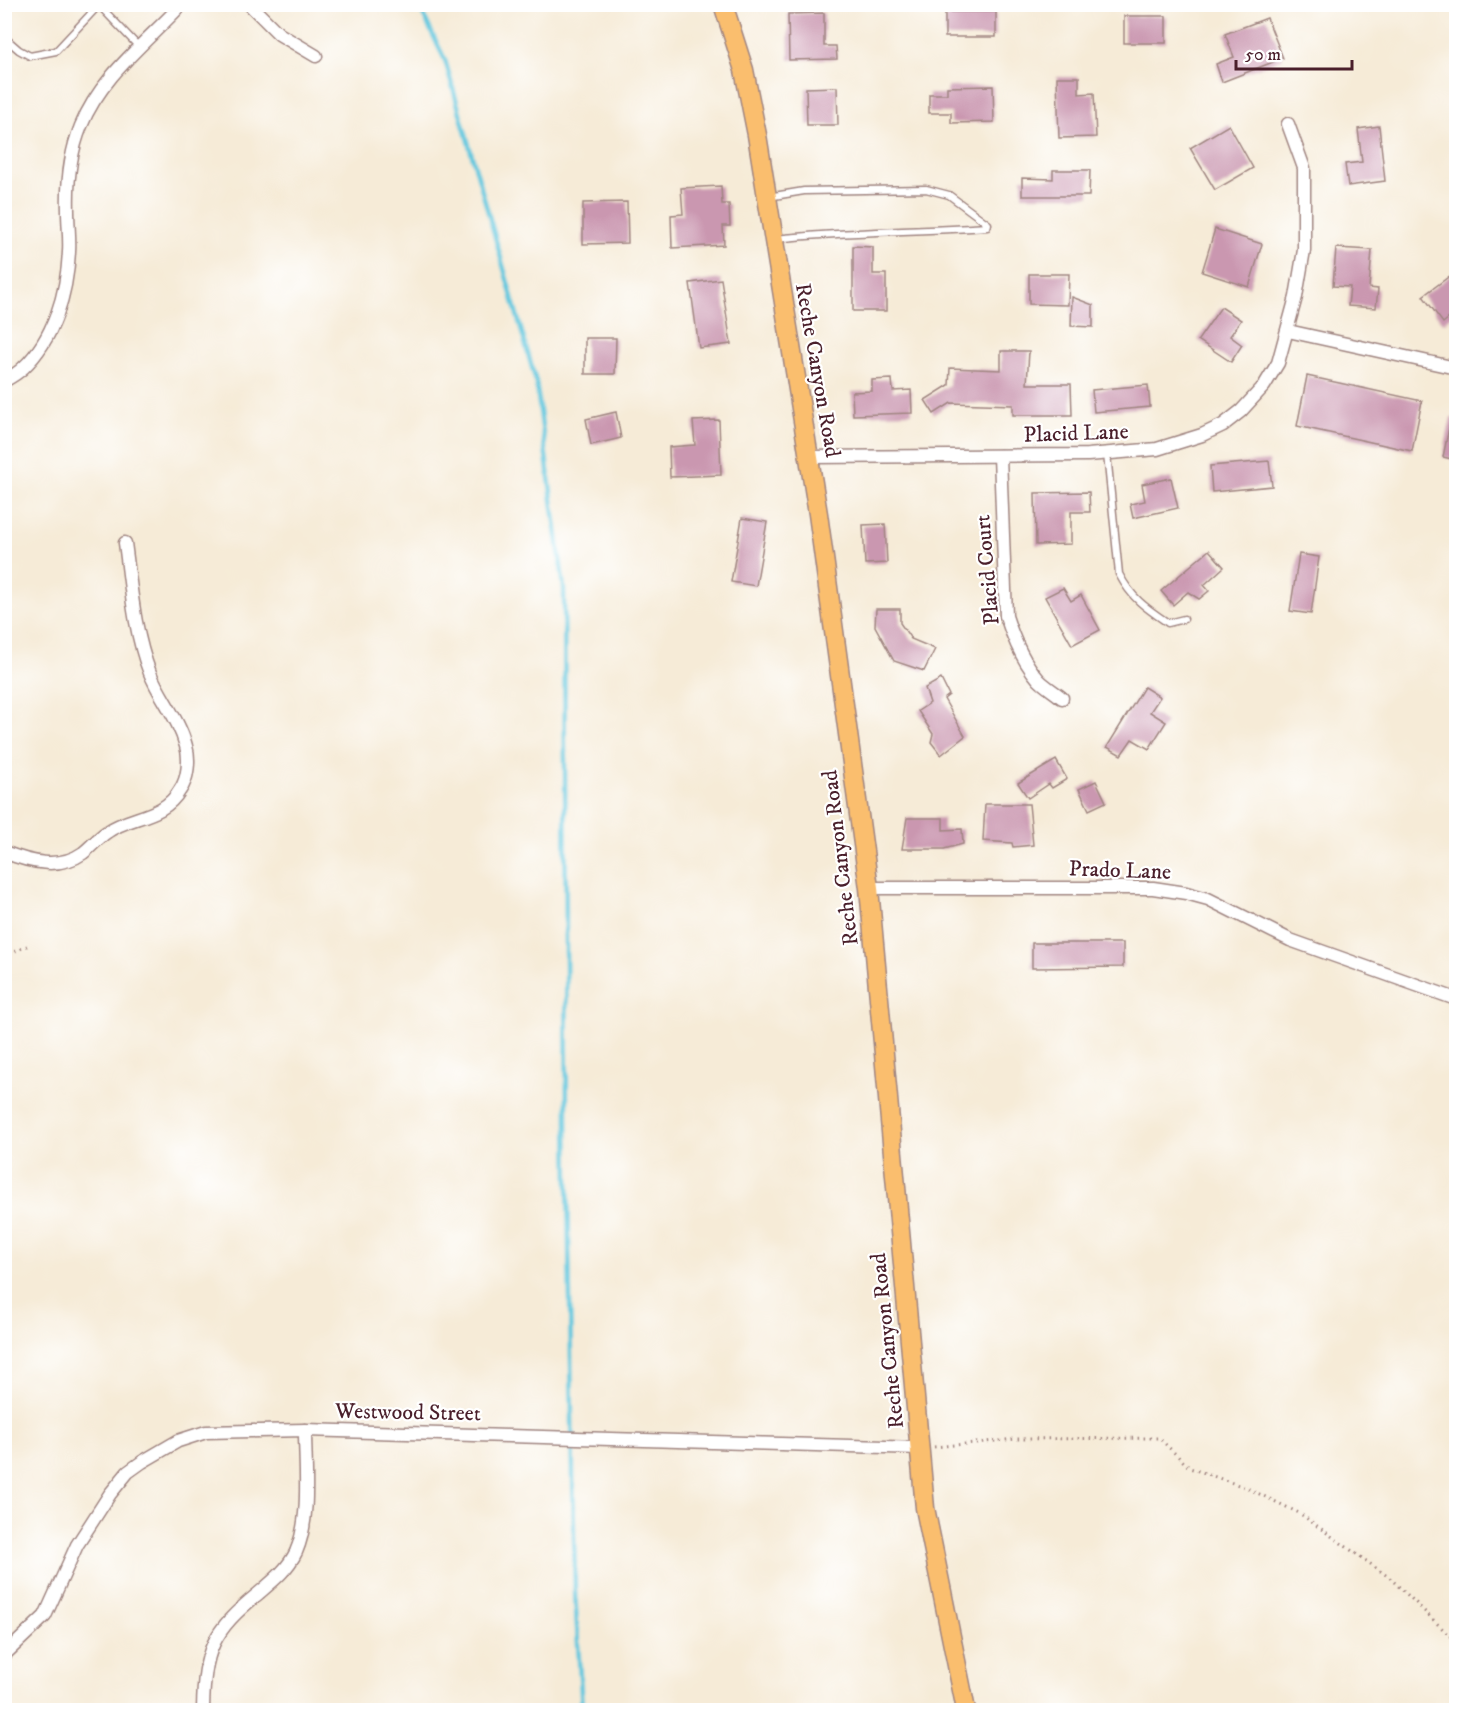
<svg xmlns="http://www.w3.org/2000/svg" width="1461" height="1715" font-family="'IM FELL DW Pica',serif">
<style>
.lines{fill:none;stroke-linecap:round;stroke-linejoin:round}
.stream{stroke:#61c7de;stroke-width:4.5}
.building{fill:#ca97b0}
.lane-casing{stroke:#a08581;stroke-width:9}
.street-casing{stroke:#a08581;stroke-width:15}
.primary-casing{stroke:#a08581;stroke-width:21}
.path{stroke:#a08581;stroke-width:3;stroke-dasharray:1.5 4.5;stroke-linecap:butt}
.lane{stroke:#fff;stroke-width:6}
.street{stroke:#fff;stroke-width:12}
.primary{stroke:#fabe6e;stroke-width:18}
.labels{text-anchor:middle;stroke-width:4.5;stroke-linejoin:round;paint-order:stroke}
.street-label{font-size:22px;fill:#4a1f2b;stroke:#fff}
</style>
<rect width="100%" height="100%" fill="#fff"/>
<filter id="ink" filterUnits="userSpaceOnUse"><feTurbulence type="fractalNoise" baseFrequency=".0167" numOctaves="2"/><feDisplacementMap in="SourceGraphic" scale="12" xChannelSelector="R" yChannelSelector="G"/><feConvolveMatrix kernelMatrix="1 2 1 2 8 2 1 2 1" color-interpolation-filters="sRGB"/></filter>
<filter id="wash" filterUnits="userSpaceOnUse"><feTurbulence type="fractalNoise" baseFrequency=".008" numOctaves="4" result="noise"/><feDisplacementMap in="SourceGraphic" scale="24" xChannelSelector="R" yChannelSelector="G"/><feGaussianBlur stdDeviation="1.35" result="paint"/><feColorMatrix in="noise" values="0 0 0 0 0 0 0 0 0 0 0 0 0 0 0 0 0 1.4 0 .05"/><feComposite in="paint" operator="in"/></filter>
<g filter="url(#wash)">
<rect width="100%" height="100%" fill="#f6ebd7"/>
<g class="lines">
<path class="stream" d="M418,4l27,56 91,322 28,206 3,535 8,470 7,117"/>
</g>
<g id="blocks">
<g class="building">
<rect x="945" y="12" width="51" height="25"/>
<path d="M824,13v33h12l1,13 -48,1 -1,-46z"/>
<rect x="1124" y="16" width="42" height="27"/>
<path d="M1267,18l16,40 -61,24 -6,-18 18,-7 -9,-23z"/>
<path d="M1057,77h22v17l15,-1 2,44 -37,1z"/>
<path d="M993,86l1,36 -43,1v-10h-22v-19h18v-7z"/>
<path d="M837,87l1,38h-31l-1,-37z"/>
<path d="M1229,125l24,43 -38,22 -25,-42z"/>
<path d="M1379,126l6,55 -37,5 -3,-22 17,-2 -4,-33z"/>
<path d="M1053,170h37l-1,26h-67v-18l31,1z"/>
<path d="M721,186l1,18h7l1,22h-7l1,19 -52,3 -1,-33 12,-1 -2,-26z"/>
<path d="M627,202l1,41 -45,1v-41z"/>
<path d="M1215,229l47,15 -13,43 -47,-15z"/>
<path d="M853,246l20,1v27h13v37h-33z"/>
<path d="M1336,248l36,2 -3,38 9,1 -2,19 -28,-2 2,-19 -17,-1z"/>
<path d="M1029,274h40l-1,31 -39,-1z"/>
<path d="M1451,275l5,8v29l-13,11 -20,-27z"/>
<path d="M721,279l10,65 -32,4 -9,-65z"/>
<path d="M1072,297l21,8v22l-22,-1z"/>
<path d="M1221,307l20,13 -11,16 12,9 -11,17 -33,-22z"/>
<path d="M585,338h31l-1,36h-30z"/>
<path d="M1001,351h28l-2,33h44l1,31h-59v-10l-62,-2 -17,11 -9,-14 24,-15 1,-17 51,2z"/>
<path d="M1307,376l115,25 -10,50 -115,-25z"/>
<path d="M892,379l1,12 18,-1 1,23 -59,2 -1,-23 20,-1v-11z"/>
<path d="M1148,385l2,22 -56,5 -2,-22z"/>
<path d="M616,412l5,26 -30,7 -5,-26z"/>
<path d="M1451,418h5v42l-13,-3z"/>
<path d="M719,420l2,55 -51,2 -1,-30 26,-2 -2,-24z"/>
<path d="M1269,461l3,25 -60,6 -2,-26z"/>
<path d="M1171,478l7,30 -45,10 -3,-14 15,-3 -3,-17z"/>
<path d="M1089,492l1,20h-19v32l-35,1 -1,-52z"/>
<path d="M742,518l25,4 -11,64 -25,-4z"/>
<path d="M885,524l2,39 -22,1 -2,-39z"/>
<path d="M1209,550l15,17 -20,18 5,6 -10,8 -11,-7 -15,13 -12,-14z"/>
<path d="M1299,554l20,3 -8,57 -21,-3z"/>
<path d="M1063,588l8,13 10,-6 19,35 -28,15 -27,-48z"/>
<path d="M876,609h24v14l11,16 24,10 -11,22 -30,-10 -19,-35z"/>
<path d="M941,679l8,16 -5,4 21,37 -24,19 -10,-13 2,-8 -15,-23 12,-8 -5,-15z"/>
<path d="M1144,687l16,10 -10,15 16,10 -17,27 -17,-10 -11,16 -14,-8z"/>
<path d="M1056,760l11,19 -15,9 -3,-4 -21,14 -10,-15z"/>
<path d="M1096,781l10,21 -17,8 -10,-21z"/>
<path d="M985,804h44l4,41 -20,2 -1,-4 -29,-2z"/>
<path d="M907,818h36v12l19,-1 1,15 -19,5h-42z"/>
<path d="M1032,943h91v24l-91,1z"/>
</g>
</g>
</g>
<g filter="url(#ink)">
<use href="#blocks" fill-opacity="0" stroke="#a08581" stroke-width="1.5"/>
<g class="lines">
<g class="lane-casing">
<g id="lane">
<path d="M98,4l41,43"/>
<path d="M4,37l15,13 11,6 26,-5 43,-46"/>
<path d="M768,197l36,-6 122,-2 23,6 39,29 -1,3c-70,5 -141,4 -211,12"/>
<path d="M1107,454l12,120c13,25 27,34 49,49l16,-4"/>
</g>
</g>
<g class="street-casing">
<g id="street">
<path d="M249,4l30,30 37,22"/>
<path d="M1288,331l168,37"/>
<path d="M4,381c7,-4 14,-8 19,-13 31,-29 44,-75 46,-116 1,-13 -1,-27 -1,-41 -1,-28 2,-58 13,-85 20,-50 65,-83 101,-122"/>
<path d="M1000,456l6,160c7,22 18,47 33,64 7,7 16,12 23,18"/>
<path d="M809,457l279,-2 69,-6 45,-14 21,-10 18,-14 23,-25 14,-23 18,-66 8,-47v-82l-16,-44"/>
<path d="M4,852c25,10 55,18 79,1 8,-6 15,-15 24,-21 24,-17 56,-13 73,-42 8,-11 10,-31 6,-44 -7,-27 -26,-48 -36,-73 -16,-41 -19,-87 -25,-130"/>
<path d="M869,888h284l33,5 22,6 82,41 166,59"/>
<path d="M4,1655l41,-39 32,-71 13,-20 20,-31 18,-22 14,-10 36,-21 28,-9 99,-2 615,18"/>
<path d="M203,1710c1,-60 9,-79 56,-117 14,-12 29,-24 37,-41 15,-34 9,-85 9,-122"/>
</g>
</g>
<g class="primary-casing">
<path id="primary" d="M723,4l21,66 13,65 61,379 51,374 56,620 41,202"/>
</g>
<g class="path">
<path d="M4,956l23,-10"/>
<path d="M934,1447l82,-8 143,-1 31,30 57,20 52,25 91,65 59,57 7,4"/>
</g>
<use href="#lane" class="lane"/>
<use href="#street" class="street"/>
<use href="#primary" class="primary"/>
</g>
</g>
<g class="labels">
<g class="street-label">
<text transform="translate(819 370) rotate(80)" y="8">Reche Canyon Road</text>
<text transform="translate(1076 432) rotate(-2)" y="8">Placid Lane</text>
<text transform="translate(986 570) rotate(-95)" y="8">Placid Court</text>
<text transform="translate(839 858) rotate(-97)" y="8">Reche Canyon Road</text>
<text transform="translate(1120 869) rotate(2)" y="8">Prado Lane</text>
<text transform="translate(886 1341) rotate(-96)" y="8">Reche Canyon Road</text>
<text transform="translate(408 1411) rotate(1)" y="8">Westwood Street</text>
</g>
</g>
<rect width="1461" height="1715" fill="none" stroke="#fff" stroke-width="24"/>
<path d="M1236 60v9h116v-9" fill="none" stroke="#4a1f2b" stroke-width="3"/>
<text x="1245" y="60" font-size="18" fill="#4a1f2b" stroke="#ffffff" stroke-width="4.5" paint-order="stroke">50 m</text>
</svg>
